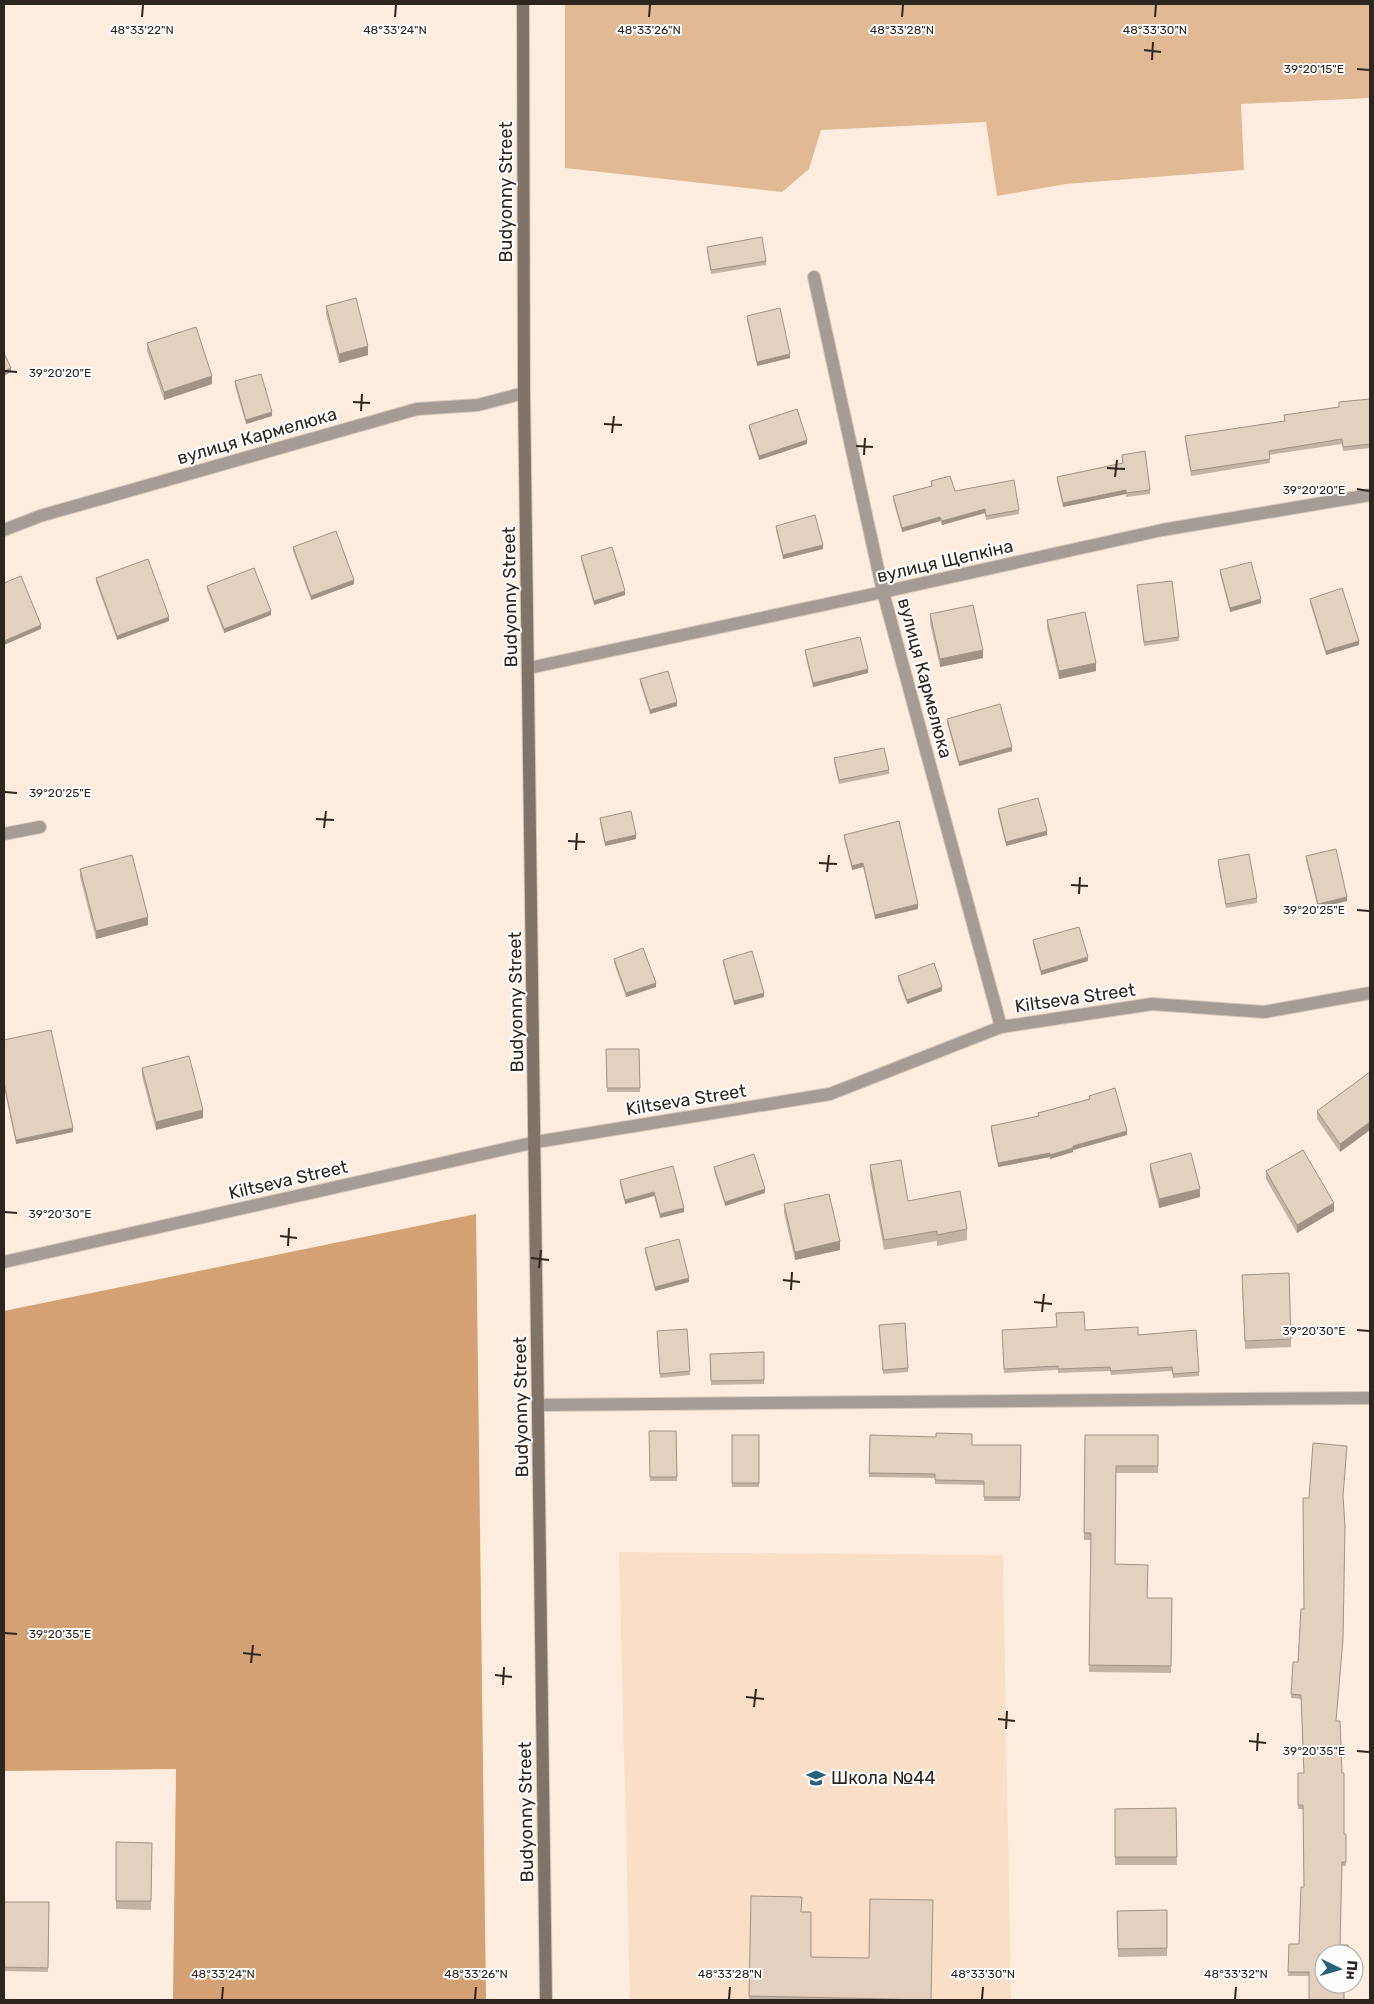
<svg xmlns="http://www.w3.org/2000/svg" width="1374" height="2004" font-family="Rubik,sans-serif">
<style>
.built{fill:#fadfc8}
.green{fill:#e1b995}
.forest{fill:#d3a173}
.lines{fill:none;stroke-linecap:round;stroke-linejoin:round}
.street-casing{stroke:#d8c9bc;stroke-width:14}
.secondary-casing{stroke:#d8c9bc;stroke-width:14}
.street{stroke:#a59c95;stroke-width:12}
.secondary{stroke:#807469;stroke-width:12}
.wall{fill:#c4b3a3}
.shaded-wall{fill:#a09285}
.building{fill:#e4d0be;stroke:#a09285}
.ticks{fill:none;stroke:#2d261f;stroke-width:2}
.labels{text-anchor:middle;stroke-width:4;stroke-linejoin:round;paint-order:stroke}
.street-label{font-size:18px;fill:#2d261f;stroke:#fefefe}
.poi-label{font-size:18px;fill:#2d261f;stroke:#fefefe;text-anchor:start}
.ticks-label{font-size:12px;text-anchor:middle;fill:#2d261f;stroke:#fefefe;stroke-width:4;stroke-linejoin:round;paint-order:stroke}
</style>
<rect width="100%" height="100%" fill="#feeddf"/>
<path class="built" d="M619,1552l384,3 8,445h-381z"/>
<path class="green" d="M565,4h805v94l-129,6 3,66 -178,14 -69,12 -11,-74 -165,8 -12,39 -27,23 -217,-24z"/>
<path class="forest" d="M476,1214l10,786h-313l3,-231 -172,2v-460z"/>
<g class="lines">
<g class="street-casing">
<g id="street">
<path d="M814,277l69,315 118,435"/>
<path d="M4,530l36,-14 377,-107 61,-4 46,-12"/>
<path d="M529,668l354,-76 279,-62 208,-35"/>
<path d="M4,834l36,-7"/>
<path d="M4,1262l532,-120 294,-48 171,-67 151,-23 112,8 106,-19"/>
<path d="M539,1405l831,-7"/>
</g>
</g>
<g class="secondary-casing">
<path id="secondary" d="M523,4l1,389 22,1607"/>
</g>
<use href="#street" class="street"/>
<use href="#secondary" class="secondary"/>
</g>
<g class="wall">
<path d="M707,247l59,14v4l-55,9 -4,-23z"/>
<path d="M326,306l42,49 -29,8 -13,-49z"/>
<path d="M747,316l43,42 -33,8 -10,-46z"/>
<path d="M147,343l65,41 -48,16 -17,-49z"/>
<path d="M235,381l37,35 -26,8 -11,-38z"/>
<path d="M1370,399v49l-27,3 -1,-7 -73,11 1,8 -79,13 -6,-36v-4l99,-15v-6l55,-8z"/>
<path d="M749,425l58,19 -48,16 -10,-31z"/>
<path d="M1122,455l28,35v4l-24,3v-3l-63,13 -6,-26v-4l65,-14z"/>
<path d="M931,481l24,10 64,19v4l-33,6 -1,-7 -43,12 -2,-4 -38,11 -9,-32v-4l38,-10z"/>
<path d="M776,526l47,23 -40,10 -7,-29z"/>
<path d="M293,547l61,37 -43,16 -18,-49z"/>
<path d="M581,556l44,39 -31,10 -13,-45z"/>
<path d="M1220,570l41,33 -31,9 -10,-38z"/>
<path d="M96,578l73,43 -52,19 -21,-58z"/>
<path d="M1137,585l42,52v4l-35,5z"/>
<path d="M207,586l64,29 -47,18 -17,-43z"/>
<path d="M1310,599l49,46 -33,10 -16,-52z"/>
<path d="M930,614l53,44 -43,9 -10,-44z"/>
<path d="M1047,620l49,51 -37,8 -12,-51z"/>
<path d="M805,650l63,23 -55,14 -8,-33z"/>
<path d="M640,679l37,27 -27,8 -10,-31z"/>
<path d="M947,719l65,32 -53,15 -12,-43z"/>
<path d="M834,758l55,12v4l-50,10 -5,-22z"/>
<path d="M998,809l49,26 -41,11 -8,-32z"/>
<path d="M600,818l36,21 -31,7 -5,-24z"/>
<path d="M844,835l74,74 -43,10 -12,-52 -11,3 -8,-31z"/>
<path d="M1306,856l41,45 -29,7 -12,-48z"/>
<path d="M1218,860l39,38v5l-31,5 -8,-44z"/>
<path d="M80,869l68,56 -52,14 -16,-62z"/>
<path d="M1033,940l55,21 -47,14 -8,-31z"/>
<path d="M614,959l42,28 -30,10 -12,-34z"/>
<path d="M723,960l41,37 -30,8 -11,-41z"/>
<path d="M898,976l44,15 -35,13 -9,-24z"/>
<path d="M4,1040l69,92 -57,12 -12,-57z"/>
<path d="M606,1049h33l1,43h-33z"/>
<path d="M142,1068l61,50 -47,12 -14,-54z"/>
<path d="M1370,1072v58l-30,22 -23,-33v-8z"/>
<path d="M1089,1096l38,39 -54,15v2l-23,7v-2l-52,10 -7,-37v-4l47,-10v-3l51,-14z"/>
<path d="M1150,1164l50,33 -41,11 -9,-36z"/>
<path d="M870,1165l38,36 59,28v11l-30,6v-5l-53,9 -14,-74z"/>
<path d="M673,1166l11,46 -24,6 -6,-22 -29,8 -5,-20v-4z"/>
<path d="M714,1167l51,26 -40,13 -11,-35z"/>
<path d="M1266,1171l68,40 -37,22 -31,-54z"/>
<path d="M784,1204l56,46 -45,10 -11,-47z"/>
<path d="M645,1248l44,34 -34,9 -10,-39z"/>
<path d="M1242,1283l49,56v8l-46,2z"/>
<path d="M687,1329l3,46 -30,3 -3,-42z"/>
<path d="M879,1329l29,39v4l-25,2z"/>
<path d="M1002,1330h83l53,5 61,37v4l-26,2 -1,-7 -61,4 -1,-4 -52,2v-3l-54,3z"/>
<path d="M764,1352v32l-53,1 -1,-31z"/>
<path d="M649,1431h27l1,50h-27z"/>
<rect x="732" y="1435" width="27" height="52"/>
<path d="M870,1435l102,10h49l-1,56h-36v-16l-49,-1v-6l-66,-1z"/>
<path d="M1085,1435h73v38h-42l-1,91 32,34h25l-1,75 -82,-1 2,-132h-7z"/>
<path d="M1343,1498l-7,223 8,113h2v32h-4l-33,110h-21l1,-32h10l5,-57 -1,-78h-5v-36h6l-3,-74 -10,-1v-4l7,-32z"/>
<path d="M1176,1808l1,57h-62v-56z"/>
<path d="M116,1842l36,1 -1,67 -35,-1z"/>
<path d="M4,1902h45l-1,70 -44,-1z"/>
<path d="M1167,1910v46l-49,1 -1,-46z"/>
<path d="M802,1912l9,45 120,43h-182v-4z"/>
</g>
<g class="shaded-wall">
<path d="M368,346v9l-29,8v-9z"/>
<path d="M790,354v4l-33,8v-4z"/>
<path d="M11,368v4l-7,4v-5z"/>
<path d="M212,376v8l-48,16v-8z"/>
<path d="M272,412v4l-26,8v-4z"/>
<path d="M807,440v4l-48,16v-4z"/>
<path d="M1126,490v4l-63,13v-4z"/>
<path d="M985,509v4l-43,12v-4z"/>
<path d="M940,517v4l-38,11v-4z"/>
<path d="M823,545v4l-40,10v-4z"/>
<path d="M354,580v4l-43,16v-4z"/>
<path d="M625,591v4l-31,10v-4z"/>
<path d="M1261,599v4l-31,9v-4z"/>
<path d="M271,611v4l-47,18v-4z"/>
<path d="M169,617v4l-52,19v-4z"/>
<path d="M41,625v4l-37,16v-4z"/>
<path d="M1359,641v4l-33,10v-4z"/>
<path d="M983,650v8l-43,9v-8z"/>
<path d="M1096,663v8l-37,8v-8z"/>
<path d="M868,669v4l-55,14v-4z"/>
<path d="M677,702v4l-27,8v-4z"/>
<path d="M1012,747v4l-53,15v-4z"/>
<path d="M1047,831v4l-41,11v-4z"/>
<path d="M636,835v4l-31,7v-4z"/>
<path d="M863,863v4l-11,3v-4z"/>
<path d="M1347,897v4l-29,7v-4z"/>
<path d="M918,904v5l-43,10v-4z"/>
<path d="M148,917v8l-52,14v-8z"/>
<path d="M1088,957v4l-47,14v-4z"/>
<path d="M656,983v4l-30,10v-4z"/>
<path d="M942,987v4l-35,13v-4z"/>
<path d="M764,993v4l-30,8v-4z"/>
<path d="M203,1110v8l-47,12v-8z"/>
<path d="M1370,1122v8l-30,22v-8z"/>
<path d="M73,1128v4l-57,12v-4z"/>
<path d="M1127,1131v4l-54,15v2l-23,7v-4l23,-9z"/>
<path d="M1050,1153v4l-52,10v-4z"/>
<path d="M765,1189v4l-40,13v-4z"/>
<path d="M1200,1189v8l-41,11v-9z"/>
<path d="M654,1192v4l-29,8v-4z"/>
<path d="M1334,1203v8l-37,22v-8z"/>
<path d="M684,1208v4l-24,6v-4z"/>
<path d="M840,1241v9l-45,10v-8z"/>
<path d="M689,1278v4l-34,9v-4z"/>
</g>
<g class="building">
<path d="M762,237l4,24 -55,9 -4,-23z"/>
<path d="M356,298l12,48 -29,8 -13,-48z"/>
<path d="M780,308l10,46 -33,8 -10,-46z"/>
<path d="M196,327l16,49 -48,16 -17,-49z"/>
<path d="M4,353l7,15 -7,3z"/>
<path d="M261,374l11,38 -26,8 -11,-39z"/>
<path d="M1370,399v45l-27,3 -1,-8 -73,12 1,8 -79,12 -6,-35 100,-15 -1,-6 55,-8v-5z"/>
<path d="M797,409l10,31 -48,16 -10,-31z"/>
<path d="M1145,451l5,39 -24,3v-3l-63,13 -6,-26 66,-14 -1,-8z"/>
<path d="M950,476l5,15 59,-11 5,30 -33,6 -1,-7 -43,12 -2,-4 -38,11 -9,-32 39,-10 -1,-5z"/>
<path d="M815,515l8,30 -40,10 -7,-29z"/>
<path d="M336,531l18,49 -43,16 -18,-49z"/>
<path d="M612,547l13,44 -31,10 -13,-45z"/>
<path d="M148,559l21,58 -52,19 -21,-58z"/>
<path d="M1251,562l10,37 -31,9 -10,-38z"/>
<path d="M254,568l17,43 -47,18 -17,-43z"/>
<path d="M21,576l20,49 -37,16v-58z"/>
<path d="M1172,581l7,56 -35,5 -7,-57z"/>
<path d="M1342,588l17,53 -33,10 -16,-52z"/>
<path d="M973,605l10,45 -43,9 -10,-45z"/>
<path d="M1085,612l11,51 -37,8 -12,-51z"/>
<path d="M860,637l8,32 -55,14 -8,-33z"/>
<path d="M668,671l9,31 -27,8 -10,-31z"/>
<path d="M1000,704l12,43 -53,15 -12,-43z"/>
<path d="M884,748l5,22 -50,10 -5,-22z"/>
<path d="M1038,798l9,33 -41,11 -8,-33z"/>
<path d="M631,811l5,24 -31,7 -5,-24z"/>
<path d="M899,821l19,83 -43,11 -12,-52 -11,3 -8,-31z"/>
<path d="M1336,849l11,48 -29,7 -12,-48z"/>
<path d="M1249,854l8,44 -31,6 -8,-44z"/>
<path d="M132,855l16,62 -52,14 -16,-62z"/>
<path d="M1079,927l9,30 -47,14 -8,-31z"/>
<path d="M643,948l13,35 -30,10 -12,-34z"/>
<path d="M752,951l12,42 -30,8 -11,-41z"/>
<path d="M934,963l8,24 -35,13 -9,-24z"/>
<path d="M51,1030l22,98 -57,12 -12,-57v-43z"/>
<path d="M606,1049h33l1,39h-33z"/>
<path d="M189,1056l14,54 -47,12 -14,-54z"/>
<path d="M1370,1072v50l-30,22 -23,-33z"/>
<path d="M1115,1088l12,43 -54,15v2l-23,7v-2l-52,10 -7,-37 48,-10 -1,-3 52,-14 -1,-3z"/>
<path d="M1303,1150l31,53 -37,22 -31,-54z"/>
<path d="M1191,1153l9,36 -41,10 -9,-35z"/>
<path d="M754,1154l11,35 -40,13 -11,-35z"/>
<path d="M901,1160l7,41 52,-10 7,38 -30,6v-4l-53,9 -14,-75z"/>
<path d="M673,1166l11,42 -24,6 -6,-22 -29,8 -5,-20z"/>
<path d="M829,1194l11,47 -45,11 -11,-48z"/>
<path d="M679,1239l10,39 -34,9 -10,-39z"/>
<path d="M1289,1273l2,66 -46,2 -3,-66z"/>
<path d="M1084,1312l1,18 53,-3v8l58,-5 3,42 -26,2 -1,-7 -61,4 -1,-4 -52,2v-3l-54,3 -2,-39 55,-3 -1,-14z"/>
<path d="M905,1323l3,45 -25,2 -4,-45z"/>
<path d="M687,1329l3,42 -30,3 -3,-43z"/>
<path d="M764,1352v28l-53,1 -1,-27z"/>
<path d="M649,1431h27l1,46h-27z"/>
<path d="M936,1433l36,1v11h49l-1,52h-36v-16l-49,-1v-6l-66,-1 1,-38 66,2z"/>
<rect x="732" y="1435" width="27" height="48"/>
<path d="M1085,1435h73v31h-42l-1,98 33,1 -1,33h25l-1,68 -82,-1 2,-132h-7z"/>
<path d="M1313,1443l34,3 -4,50 2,30 -2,113 -7,82h4l2,52h2v61h2v28h-4l-2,83h8v9h-24v30h20v16h-35v-28h-21l1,-28h10l2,-57h3l-1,-82h-5v-32h6l-3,-78 -10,-1 2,-32h5l3,-53h3l-1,-111h6z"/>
<path d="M1176,1808l1,49h-62v-48z"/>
<path d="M116,1842l36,1 -1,58h-35z"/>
<path d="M751,1896l51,1 -1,15h10v45l58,1 1,-59 63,1 -2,100 -182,-4z"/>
<path d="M4,1902h45l-1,66 -44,-1z"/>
<path d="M1167,1910v38l-49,1 -1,-38z"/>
</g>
<path class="ticks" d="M142,17l1,-12M395,17l1,-12M649,17l1,-12M902,17l1,-12M1155,17l1,-12M1144,50l17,2M1152,60l1,-18M1357,69l12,1M5,371l12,1M353,402l17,1M361,411l1,-17M604,424l18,1M612,433l2,-17M856,446l17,1M864,455l1,-17M1107,468l18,1M1115,477l2,-17M1357,489l12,2M5,792l12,1M316,819l18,1M324,828l2,-17M568,841l17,1M576,850l1,-17M819,863l18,1M827,872l2,-17M1071,885l17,1M1079,894l1,-17M1357,910l12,1M5,1212l12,1M280,1236l17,2M288,1246l1,-18M531,1258l18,2M539,1268l2,-18M783,1280l17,2M791,1290l1,-18M1034,1302l18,2M1042,1312l2,-18M1357,1330l12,1M5,1633l12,1M243,1653l18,2M251,1663l2,-18M495,1675l17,2M503,1685l1,-18M746,1697l18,2M754,1707l2,-18M998,1719l17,2M1006,1729l1,-18M1249,1741l17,2M1257,1751l1,-18M1357,1751l12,1M222,1999l1,-12M475,1999l1,-12M729,1999l1,-12M982,1999l1,-12M1235,1999l1,-12"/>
<defs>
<g id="school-bare" transform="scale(1.5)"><path d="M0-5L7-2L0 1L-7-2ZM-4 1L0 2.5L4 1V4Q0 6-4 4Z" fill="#27617a" stroke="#fefefe" stroke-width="2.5" paint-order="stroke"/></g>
</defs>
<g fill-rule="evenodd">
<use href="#school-bare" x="816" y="1778"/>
</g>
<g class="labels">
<g class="street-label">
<text transform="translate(506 192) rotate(-90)" y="6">Budyonny Street</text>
<text transform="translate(257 436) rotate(-16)" y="6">вулиця Кармелюка</text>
<text transform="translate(945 561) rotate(-13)" y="6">вулиця Щепкіна</text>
<text transform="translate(510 597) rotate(-91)" y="6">Budyonny Street</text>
<text transform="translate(925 678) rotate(75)" y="6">вулиця Кармелюка</text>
<text transform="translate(1075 998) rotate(-8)" y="6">Kiltseva Street</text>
<text transform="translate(516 1002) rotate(-91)" y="6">Budyonny Street</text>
<text transform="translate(686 1100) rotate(-9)" y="6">Kiltseva Street</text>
<text transform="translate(288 1180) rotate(-13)" y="6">Kiltseva Street</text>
<text transform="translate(521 1407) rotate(-91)" y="6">Budyonny Street</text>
<text transform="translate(526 1812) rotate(-91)" y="6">Budyonny Street</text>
</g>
<g class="poi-label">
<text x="831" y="1784">Школа №44</text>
</g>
</g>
<g class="ticks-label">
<text x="395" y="34">48°33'24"N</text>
<text x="649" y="34">48°33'26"N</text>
<text x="902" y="34">48°33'28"N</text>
<text x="1155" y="34">48°33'30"N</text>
<text x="142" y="34">48°33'22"N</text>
<text x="1314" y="73">39°20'15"E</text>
<text x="60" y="377">39°20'20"E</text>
<text x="1314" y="494">39°20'20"E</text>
<text x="60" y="797">39°20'25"E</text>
<text x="1314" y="914">39°20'25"E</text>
<text x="60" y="1218">39°20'30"E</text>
<text x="1314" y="1335">39°20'30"E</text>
<text x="60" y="1638">39°20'35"E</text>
<text x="1314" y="1755">39°20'35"E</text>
<text x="223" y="1978">48°33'24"N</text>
<text x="476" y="1978">48°33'26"N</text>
<text x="730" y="1978">48°33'28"N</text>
<text x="983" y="1978">48°33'30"N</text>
<text x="1236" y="1978">48°33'32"N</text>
</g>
<rect width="1374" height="2004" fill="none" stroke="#2d261f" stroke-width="10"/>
<g transform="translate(1339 1969) rotate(95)"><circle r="24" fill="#fefefe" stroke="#aaa8a5"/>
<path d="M0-4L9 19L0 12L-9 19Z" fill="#27617a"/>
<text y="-8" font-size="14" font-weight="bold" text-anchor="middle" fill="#2d261f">Пн</text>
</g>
</svg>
